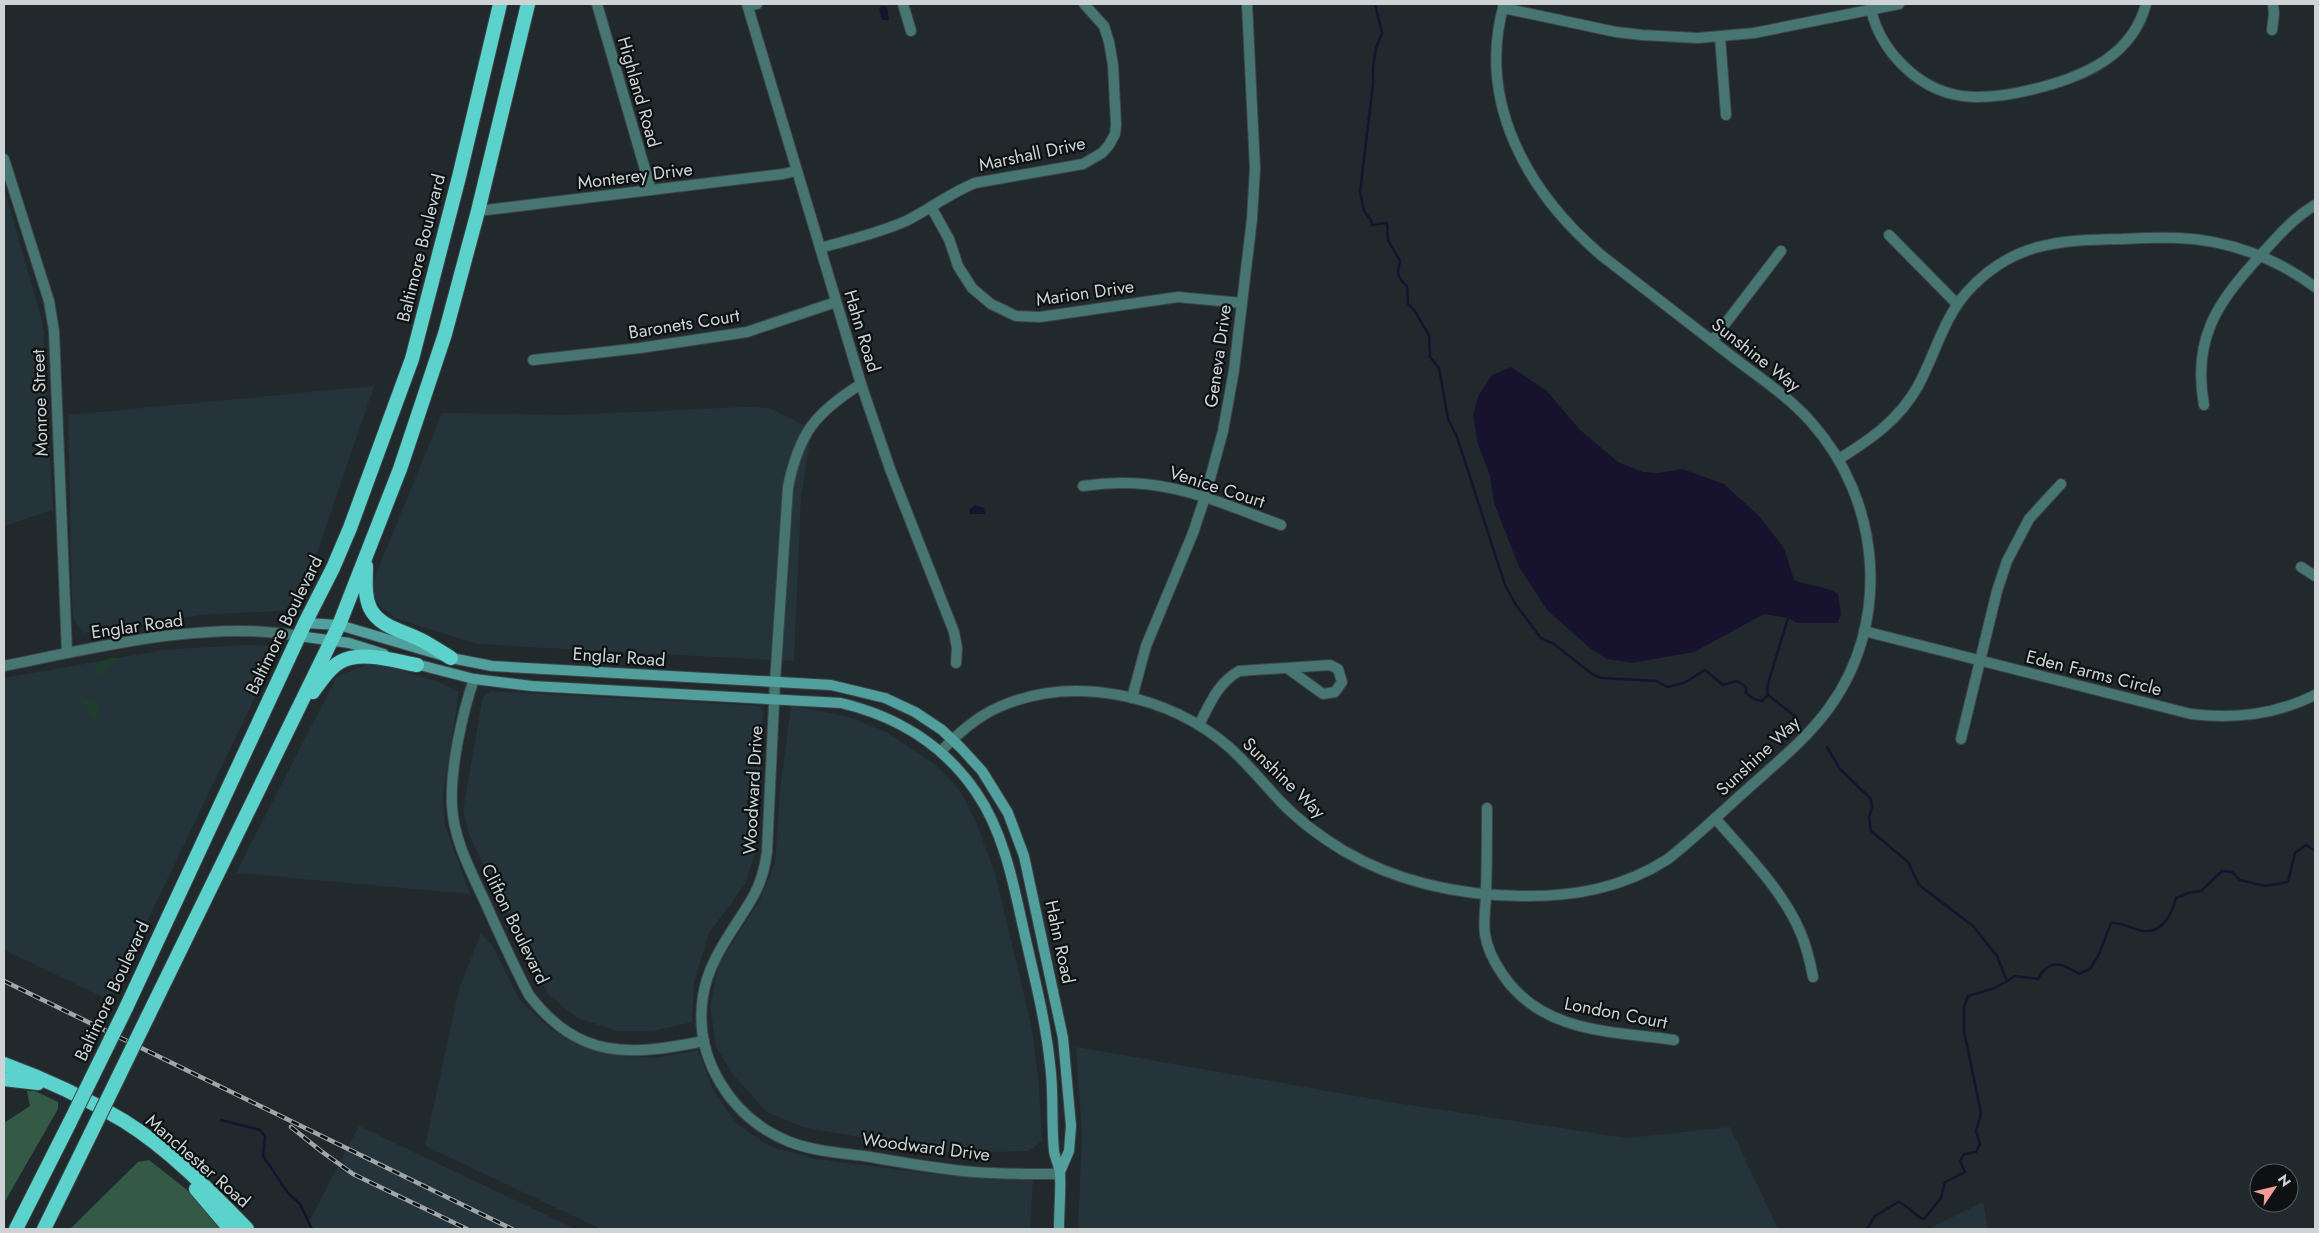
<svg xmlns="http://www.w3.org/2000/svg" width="2319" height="1233" font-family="Jost,sans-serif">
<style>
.built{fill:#24343a}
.green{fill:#1f3c2d}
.forest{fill:#345945}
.water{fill:#17132f}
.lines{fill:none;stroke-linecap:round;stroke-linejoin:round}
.stream{stroke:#17132f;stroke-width:2.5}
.minor-casing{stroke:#3d4447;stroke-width:12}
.tertiary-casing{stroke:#3d4447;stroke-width:12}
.secondary-casing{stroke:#3d4447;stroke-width:12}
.trunk-casing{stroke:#3d4447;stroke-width:16}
.minor{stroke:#467572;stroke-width:10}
.tertiary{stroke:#467572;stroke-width:10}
.secondary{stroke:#52a09d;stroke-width:10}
.trunk{stroke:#5cd2cc;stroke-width:14}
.rail-casing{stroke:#a1a7a9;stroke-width:4.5}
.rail{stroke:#0d1112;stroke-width:2.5;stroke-dasharray:8;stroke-linecap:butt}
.trunk-bridge-casing{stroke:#3d4447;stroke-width:16;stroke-linecap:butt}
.trunk-bridge{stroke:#5cd2cc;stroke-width:14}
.labels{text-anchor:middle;stroke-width:4.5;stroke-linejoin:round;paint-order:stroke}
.street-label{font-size:18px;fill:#ced4d6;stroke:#0d1112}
</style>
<rect width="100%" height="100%" fill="#21292c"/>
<g class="built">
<path d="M4,188l39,136 10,186 -49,16z"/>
<path d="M374,386l-70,205 -8,15 -15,5 -81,4 -117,18 -7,-9 -3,-9 -1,-14 -4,-186z"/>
<path d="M747,407l22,1 43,21 -11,68 -7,164 -317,-17 -82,-26 -15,-12 -8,-13 2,-14 68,-166 121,2z"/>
<path d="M244,645l28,1 3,1 1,7 -167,346 -105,-50v-272l160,-28z"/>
<path d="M374,662l65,20 20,10 -16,104 2,29 25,69 -234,-21 101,-197z"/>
<path d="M492,691l267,15 4,5 -7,139 -11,34 -36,49 -15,49 -2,40 -39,9h-35l-41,-13 -28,-23 -17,-29 -63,-131 -6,-25 20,-114z"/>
<path d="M791,705l58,12 37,15 50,33 23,24 16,31 20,53 37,156 7,57 3,55 -13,10 -82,1 -144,-25 -36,-15 -33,-36 -18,-29 -6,-41 9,-42 40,-63 16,-38 5,-72z"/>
<path d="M481,933l12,14 26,52 31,30 35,17 35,10 36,2 42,-8 15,40 23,33 33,23 47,13 117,15 100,5 -3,50h-429l-176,-83 34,-157z"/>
<path d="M1076,1047l314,55 236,36 104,-11 48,102h-700l4,-94z"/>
<path d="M359,1126l217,103h-264l-4,-5z"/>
<path d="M1983,1202l5,27h-60z"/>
</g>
<g class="green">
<path d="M110,658h8l2,3 -12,5 -4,9 -8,-1 -1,-4 1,-5z"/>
<path d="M73,693l25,11 2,7 -2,5 -3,2 -5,-2 -7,-13z"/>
</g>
<g class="forest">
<path d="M27,1091h8l23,11v7l-54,94v-80l26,-17z"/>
<path d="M149,1160l47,37 27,32h-153l68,-67z"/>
</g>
<g class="water">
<path d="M882,6l5,1 2,13h-7l-3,-11z"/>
<path d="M1511,367l36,24 32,38 39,33 25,10 15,1 24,-4 42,15 36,33 24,31 10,32c14,6 31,6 44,14l3,20 -3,9h-41l-9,-5 -24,-4 -70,38 -62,11 -25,-4 -16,-10 -44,-39 -28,-43 -25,-64 -4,-27 -13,-35 -4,-27 6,-19 13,-20z"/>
<path d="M975,505l9,3 1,6h-15l-1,-4z"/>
</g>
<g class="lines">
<g class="stream">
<path d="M1375,4l7,29 -6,15 -3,19v17l-13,108 4,19 7,9 1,5 15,-2 1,17 12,21c-3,12 -3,17 7,25l1,18 6,6 15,25 1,22 9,11 9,51 9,18 48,148 11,20 25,33 13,6 38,30 9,4 56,3 10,6 17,-4 21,-13 18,15 14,-4 9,6v6l8,6 8,2 6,-6 28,22"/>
<path d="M1768,695l-1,-8 21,-69"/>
<path d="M1827,747l13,22 31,30 1,9 -3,9 2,14 37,31 11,23 54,41 24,30 10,25 -12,7 -27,8 -4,11v24l17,82 -5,18 4,13 -4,8 -12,2 -4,7 5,11 -20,10 -4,16 -17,21c-11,-3 -15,-14 -26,-17l-23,14 -8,13"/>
<path d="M2007,981l8,-5 23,3c11,-21 24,-16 41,-5l11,-5 9,-15 12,-31c13,-1 23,8 35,8 17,1 27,-19 30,-33l12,-5 13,-2 21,-20 10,1 8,8 25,6 23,-4 7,-29 11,-8 9,6"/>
<path d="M221,1120l39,10 5,6 -2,20 25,37 12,11 12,25"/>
</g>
<g class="minor-casing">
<g id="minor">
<path d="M597,4l54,186"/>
<path d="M903,4l8,27"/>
<path d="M1870,4c3,19 13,39 26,54 42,48 89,44 146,29 45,-12 91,-33 104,-83"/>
<path d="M748,6l9,-2"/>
<path d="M1503,8l113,24 26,3 56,3 56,-5 145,-29"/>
<path d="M2272,30l2,-16 -1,-10"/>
<path d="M1720,37l6,78"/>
<path d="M4,159l45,142 5,30 13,322"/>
<path d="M931,207l18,32 9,27 14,22 19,16 25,12 24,1 138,-20 64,6"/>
<path d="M478,211l305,-37 13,-3"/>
<path d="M1889,235l68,69"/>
<path d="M820,248c29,-8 59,-15 86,-27 24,-12 44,-28 69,-38l108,-19 19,-11 7,-8 6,-11 1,-9 -3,-60 -4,-23 -5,-16 -20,-22"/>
<path d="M1712,341l69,-90"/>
<path d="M533,360l107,-12 107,-16 89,-30"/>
<path d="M861,384l29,85 64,163 3,16 -1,15"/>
<path d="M2204,405c-12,-66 13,-102 55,-148 18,-20 33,-38 56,-52"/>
<path d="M1839,459c32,-20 60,-39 79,-73 17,-31 25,-67 49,-94 45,-50 92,-52 155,-53 19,-1 38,-2 57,-1 49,2 97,20 136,49"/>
<path d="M1083,486c78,-12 127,13 198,39"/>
<path d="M2301,567l14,9"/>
<path d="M1864,631l327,83c44,5 84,1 124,-19"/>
<path d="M1132,698l14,-52 47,-113 12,-36 18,-66 11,-61 18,-151 3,-51 -8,-164"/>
<path d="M1199,725c11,-22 19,-42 40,-54l91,-6 8,4 4,13 -7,10 -12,2 -36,-26"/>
<path d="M1961,739l36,-148 10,-30 22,-42 32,-35"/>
<path d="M941,751c17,-17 35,-34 58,-44 75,-33 170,-12 230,40 19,17 34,36 51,54 18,19 41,36 64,50 55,32 114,44 177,45 53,1 102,-8 147,-37 30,-24 57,-50 85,-75 27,-24 55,-47 76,-76 63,-86 52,-208 -18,-286 -22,-25 -51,-44 -77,-64 -44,-34 -89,-69 -133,-103 -73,-62 -125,-153 -97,-251"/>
<path d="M1487,808c0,28 0,56 -1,84 0,14 -3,27 -1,42 2,15 9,28 18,41 39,58 108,56 171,65"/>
<path d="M1715,818c30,35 65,69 84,111 7,15 11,32 14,48"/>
</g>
</g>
<g class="tertiary-casing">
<g id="tertiary">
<path d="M747,4l114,380c-46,29 -62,49 -73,103l-13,195 -8,170c-2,15 -6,30 -13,43 -19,34 -45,62 -51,101 -10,63 29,123 87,146 23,9 50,11 74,14 36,6 73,13 109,16 28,2 58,2 87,2"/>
<path d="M4,666c89,-18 206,-47 295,-30"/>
<path d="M474,679c-12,35 -24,90 -22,127 2,35 19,65 33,96 14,31 28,63 44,93 50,65 101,61 175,46"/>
</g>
</g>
<g class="secondary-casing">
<g id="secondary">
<path d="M305,623l34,2 112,33 41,8 339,19 54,13 30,14 27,18 19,18 21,23 26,42 16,43 39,182 8,88 -2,25 -9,21"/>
<path d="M299,636l50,7 35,11"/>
<path d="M412,663l62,16 58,7 309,17c55,13 103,42 135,89 27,39 37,89 47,135 10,45 22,90 27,137 4,28 1,58 4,87 1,7 5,14 6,22 1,18 -1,38 -1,56"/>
</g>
</g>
<g class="trunk-casing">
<g id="trunk">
<path d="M366,566c0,13 -2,29 4,42 9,19 34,23 51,32 10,5 20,12 30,18"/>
<path d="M313,692c7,-10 16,-24 27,-30 21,-12 55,-1 77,3"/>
<path d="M126,1008l179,-385 28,-55 17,-40 62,-169 47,-182 41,-173"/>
<path d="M147,1018l192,-393 61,-156 45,-135 33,-123 50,-207"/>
<path d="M4,1064c41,15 82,34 120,57 45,28 86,70 123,108"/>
<path d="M4,1079l34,4"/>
<path d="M196,1189l34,40"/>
<path d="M16,1229l54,-107"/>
<path d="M44,1229l47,-96"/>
</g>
</g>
<use href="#minor" class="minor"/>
<use href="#tertiary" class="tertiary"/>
<use href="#secondary" class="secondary"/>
<use href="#trunk" class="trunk"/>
<g class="rail-casing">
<g id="rail">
<path d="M4,981l508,248"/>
<path d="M291,1127l30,24 32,23 114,55"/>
</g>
</g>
<use href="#rail" class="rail"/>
<g class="trunk-bridge-casing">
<g id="trunk-bridge">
<path d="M70,1122l56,-114"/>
<path d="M91,1133l56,-115"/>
</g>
</g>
<use href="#trunk-bridge" class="trunk-bridge"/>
</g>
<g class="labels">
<g class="street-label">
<text transform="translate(639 92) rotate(74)" y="6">Highland Road</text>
<text transform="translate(1032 154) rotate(-12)" y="6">Marshall Drive</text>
<text transform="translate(635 176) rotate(-7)" y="6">Monterey Drive</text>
<text transform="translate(421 248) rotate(-76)" y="6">Baltimore Boulevard</text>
<text transform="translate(1085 293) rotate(-8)" y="6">Marion Drive</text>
<text transform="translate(684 324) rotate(-9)" y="6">Baronets Court</text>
<text transform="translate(862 331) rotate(73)" y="6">Hahn Road</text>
<text transform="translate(1756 355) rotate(38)" y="6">Sunshine Way</text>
<text transform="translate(1218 356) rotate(-82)" y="6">Geneva Drive</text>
<text transform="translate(40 403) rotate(-92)" y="6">Monroe Street</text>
<text transform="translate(1217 487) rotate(18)" y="6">Venice Court</text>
<text transform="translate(284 625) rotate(-64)" y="6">Baltimore Boulevard</text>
<text transform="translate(137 626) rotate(-8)" y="6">Englar Road</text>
<text transform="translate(619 657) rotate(4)" y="6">Englar Road</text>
<text transform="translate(2094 673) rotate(14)" y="6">Eden Farms Circle</text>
<text transform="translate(1758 756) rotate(-43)" y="6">Sunshine Way</text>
<text transform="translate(1284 778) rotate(44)" y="6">Sunshine Way</text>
<text transform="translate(753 790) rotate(-87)" y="6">Woodward Drive</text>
<text transform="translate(515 924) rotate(64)" y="6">Clifton Boulevard</text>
<text transform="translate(1060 942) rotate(78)" y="6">Hahn Road</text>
<text transform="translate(112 991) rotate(-65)" y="6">Baltimore Boulevard</text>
<text transform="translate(1616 1013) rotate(11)" y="6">London Court</text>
<text transform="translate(926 1147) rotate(7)" y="6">Woodward Drive</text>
<text transform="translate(198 1161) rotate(41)" y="6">Manchester Road</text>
</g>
</g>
<rect width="2319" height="1233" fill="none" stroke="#ced4d6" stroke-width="10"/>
<g transform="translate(2274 1188) rotate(55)"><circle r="24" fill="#0d1112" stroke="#5a5f60"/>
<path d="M0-4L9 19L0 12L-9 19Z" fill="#f59c96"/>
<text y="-8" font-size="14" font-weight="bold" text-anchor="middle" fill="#ced4d6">N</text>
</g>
</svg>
